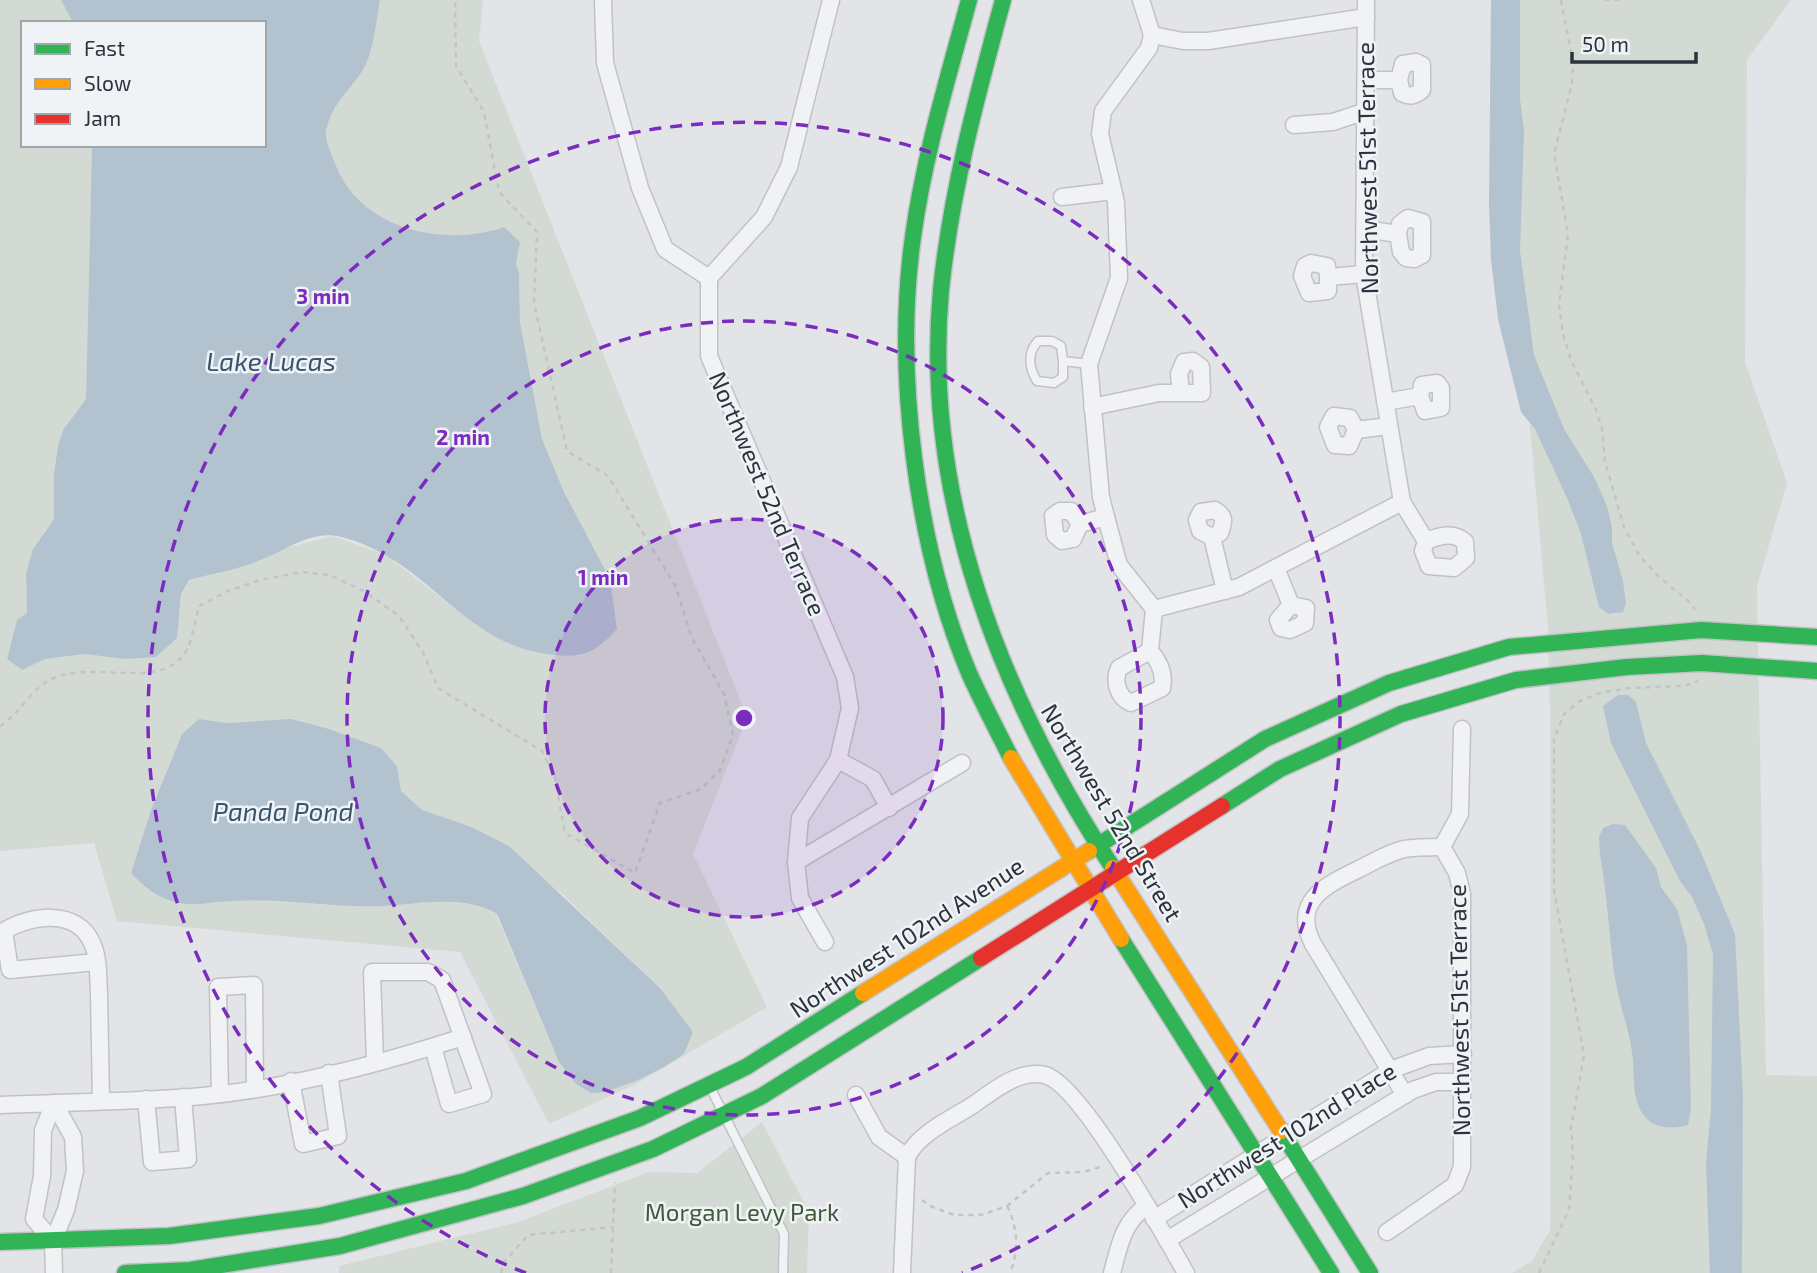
<svg xmlns="http://www.w3.org/2000/svg" width="1817" height="1273" font-family="'Exo 2',sans-serif">
<style>
.green{fill:#d3dad3;fill-rule:evenodd}
.water{fill:#b3c2cf}
.lines{fill:none;stroke-linecap:round;stroke-linejoin:round}
.lane-casing{stroke:#c1c2c5;stroke-width:11}
.street-casing{stroke:#c1c2c5;stroke-width:19}
.fast-casing{stroke:#c1c2c5;stroke-width:19}
.slow-casing{stroke:#c1c2c5;stroke-width:19}
.jam-casing{stroke:#c1c2c5;stroke-width:19}
.path{stroke:#c2c5c7;stroke-width:2.5;stroke-dasharray:5 5;stroke-linecap:butt}
.lane{stroke:#f1f2f4;stroke-width:8}
.street{stroke:#f1f2f4;stroke-width:16}
.fast{stroke:#30b455;stroke-width:16}
.slow{stroke:#ff9f0a;stroke-width:16}
.jam{stroke:#e5322d;stroke-width:16}
.ring{fill:none;stroke:#7b2cbf;stroke-width:3.5;stroke-dasharray:12 9}
.labels{text-anchor:middle;stroke-width:5;stroke-linejoin:round;paint-order:stroke}
.street-label{font-size:24px;fill:#2b333e;stroke:#f0f3f6}
.park-label{font-size:24px;fill:#415939;stroke:#f0f3f6}
.water-label{font-size:26px;font-style:italic;fill:#39546e;stroke:#f0f3f6}
.centre{fill:#7b2cbf;stroke:#f0f3f6;stroke-width:3.5}
.ring-label{font-size:21px;text-anchor:middle;font-weight:bold;fill:#7b2cbf;stroke:#f0f3f6;stroke-width:5;stroke-linejoin:round;paint-order:stroke}
</style>
<rect width="100%" height="100%" fill="#e2e4e7"/>
<g class="green">
<path d="M0,0h61l12,23h-50v122h69l-6,254 -23,31 -5,15 -4,29v46l-9,10 -19,43 1,41 -14,22 -6,23 15,11 23,-11 40,-5 39,5 53,-21 4,-44 8,-14 68,-18 28,-14 48,-12 53,19 71,55 75,42 50,4 28,-77 -46,-87 -22,-53 -22,-117 -1,-49 -15,-46c-61,21 -145,2 -169,-64 -3,-9 -10,-21 -9,-31 4,-25 21,-40 35,-59 13,-19 15,-51 19,-73h103l-4,41 268,676 -54,137 74,153 -131,77 -87,40 -89,-172 -343,-31 -23,-78 -94,8zM199,719l28,4 32,-2 70,8 52,19 16,18 4,25 21,19 47,16 93,68 98,94 24,66 -48,27 -77,-19 -63,-148c-34,-20 -80,-10 -119,-8 -48,2 -96,-7 -144,-5 -19,1 -39,6 -58,1 -18,-4 -32,-16 -44,-29l20,-63 31,-76z"/>
<path d="M1492,0h299l-44,60 -2,302 42,121 -30,103 9,489 51,1v197h-305l20,-12 18,-31v-521l-2,-81z"/>
<path d="M762,1122l47,90 -2,61h-468v-7l179,-44 131,-50 48,1z"/>
</g>
<g class="water">
<path d="M61,0h319c-4,22 -6,54 -19,73 -14,20 -31,34 -35,59 -1,10 6,22 9,31 24,66 108,85 169,64l16,15 -4,22 3,9 1,49 22,117 22,53 46,87 7,50c-23,25 -35,30 -70,25 -61,-8 -96,-53 -143,-87 -20,-14 -43,-26 -67,-31 -28,-5 -56,17 -81,26 -21,8 -45,12 -67,18l-8,14 -4,44 -21,19 -32,2 -39,-5 -40,5 -23,11 -15,-11 10,-39 10,-7 -1,-40 7,-24 21,-30v-45l4,-29 5,-15 23,-31 6,-254h172v-122h-191z"/>
<path d="M1491,0h29v99l4,32 -4,120 14,104 30,74 30,48 13,29 5,22v15l11,38 3,22 -3,9 -15,2 -9,-7 -18,-73 -13,-34 -33,-71 -14,-17 -23,-93 -7,-59 -2,-56z"/>
<path d="M1618,695h10l8,7 10,41 54,107 35,84 8,162 -1,177h-32l-4,-111 5,-53 2,-155 -9,-30 -12,-27 -12,-16 -69,-138 -8,-37z"/>
<path d="M199,719l28,4 64,-4 38,10 52,19 16,18 4,25 21,19 47,16 40,20 151,142 33,44 -9,22 -20,13 -28,14 -31,11 -14,1 -15,-9 -17,-22 -62,-148c-34,-20 -77,-10 -115,-8 -49,2 -100,-8 -149,-5 -20,1 -39,6 -58,1 -18,-4 -32,-16 -44,-29l20,-63 31,-76z"/>
<path d="M1613,824l12,1 31,43 5,19 16,22 10,36 4,164 -3,16c-12,4 -32,4 -41,-6 -18,-20 -11,-43 -15,-67 -3,-23 -12,-45 -16,-68 -7,-43 -8,-86 -16,-129l-1,-18 4,-9z"/>
</g>
<g class="lines">
<g class="lane-casing">
<g id="lane">
<path d="M1063,361v16l-9,6 -17,-2c-8,-13 -10,-28 1,-40h14l9,5 2,15 26,3"/>
<path d="M710,1087l74,147 -1,39"/>
</g>
</g>
<g class="street-casing">
<g id="street">
<path d="M603,0l2,63 35,125 25,61 44,29"/>
<path d="M1141,0l11,35 -3,13 -46,63 -3,23 16,68 3,76 -30,86 12,133 5,20 13,48 35,44 -4,42c9,10 15,23 12,37l-31,15c-13,-5 -18,-22 -12,-35l31,-17"/>
<path d="M1366,0l-2,274 38,228 24,39c13,-5 28,-10 39,1l1,16 -12,10 -25,-2 -6,-15 3,-10"/>
<path d="M1152,35l31,6h25l158,-24"/>
<path d="M1366,80h33l4,-16 13,-2 6,3v25c-7,6 -12,7 -20,3l-3,-13"/>
<path d="M1294,125l39,-3 33,-11"/>
<path d="M1062,197l51,-6"/>
<path d="M1365,229l33,5 2,-10 8,-6 14,4v33l-8,4 -8,-1 -5,-6 -3,-18"/>
<path d="M1328,277v14l-19,2 -7,-17 3,-10 6,-3 16,3 1,11 36,-3"/>
<path d="M1385,402l35,-6 2,-11 15,-2 4,5v20l-16,3 -5,-15"/>
<path d="M1092,407l67,-14h43l-1,-26 -8,-6 -9,1 -5,12 2,18"/>
<path d="M1356,430l-7,16 -14,-1 -7,-18 6,-11 16,2 6,12 33,-4"/>
<path d="M1080,524l-9,-13h-11l-7,5 2,19 7,6 11,-2 7,-15 26,-7"/>
<path d="M1212,537l-12,-6 -3,-11 4,-8 14,-2c11,7 9,12 5,23l-8,4 13,54"/>
<path d="M1276,568l15,37 -13,15 3,8 9,2 15,-7 1,-15 -15,-3"/>
<path d="M1154,609l85,-22 163,-85"/>
<path d="M838,760l35,19 16,29"/>
<path d="M796,862l166,-99"/>
<path d="M825,942l-25,-44 -4,-36 4,-44 38,-58 12,-52 -5,-31 -136,-321v-78l55,-61 25,-50 42,-167"/>
<path d="M96,962l-86,8 -6,-39c26,-16 73,-23 88,12 7,14 6,34 7,50l2,108"/>
<path d="M375,1062l-3,-90h56l14,8 41,114 -34,10 -16,-57"/>
<path d="M291,1081l12,63 35,-8 -9,-63"/>
<path d="M220,1094l-2,-107 36,-2 1,104"/>
<path d="M856,1095l23,42 28,20 -5,116"/>
<path d="M1405,1095l-92,-151c-22,-43 13,-59 46,-75 14,-7 29,-16 45,-20 12,-2 25,-2 38,-2"/>
<path d="M146,1099l6,63 36,-3 -5,-62"/>
<path d="M0,1105c67,-3 136,-3 203,-9 88,-8 177,-32 260,-59"/>
<path d="M907,1157c12,-24 44,-38 66,-52 20,-14 46,-36 72,-30 35,9 120,161 141,198"/>
<path d="M1154,1219l237,-149 38,-14 34,-2"/>
<path d="M1387,1232l68,-47 7,-18v-273l-5,-21 -15,-26 18,-33 2,-85"/>
<path d="M1167,1240l246,-150 23,-8h26"/>
<path d="M53,1241l-19,-22 8,-43 1,-46 11,-27"/>
<path d="M54,1273l-1,-32 13,-31 9,-39 -2,-34 -19,-34"/>
<path d="M1112,1273c7,-26 11,-52 35,-67"/>
</g>
</g>
<g class="fast-casing">
<g id="fast">
<path d="M969,0c-21,78 -45,156 -56,237 -19,135 3,309 56,436 13,29 28,57 42,85"/>
<path d="M1003,0c-26,96 -52,191 -62,290 -19,208 60,407 172,578"/>
<path d="M1222,806l58,-37 121,-55 115,-34 111,-13 75,-4 115,8"/>
<path d="M1089,851l176,-112 124,-56 120,-36 192,-17 116,7"/>
<path d="M1121,939l210,334"/>
<path d="M1281,1131l89,142"/>
<path d="M0,1242l169,-6 150,-20 147,-35 174,-63 106,-51 117,-74"/>
<path d="M125,1273l65,-3 150,-24 183,-50 130,-47 109,-53 219,-138"/>
</g>
</g>
<g class="slow-casing">
<g id="slow">
<path d="M1011,758l110,181"/>
<path d="M1113,868l168,263"/>
<path d="M863,993l226,-142"/>
</g>
</g>
<g class="jam-casing">
<path id="jam" d="M981,958l241,-152"/>
</g>
<g class="path">
<path d="M1561,0l12,63 -1,21 -18,70 14,80 -9,71 4,29 8,26 25,50 6,19 3,33 19,65 15,28 19,21 34,28 3,6"/>
<path d="M1604,0h16"/>
<path d="M0,726c20,-12 31,-38 52,-47 40,-19 102,10 130,-22 10,-11 13,-36 17,-51l29,-15 32,-11 42,-8 27,3 35,16 35,25 25,38 14,34 104,63 13,28 10,54 70,40 25,-70 41,-14 19,-19 13,-35 -9,-41 -33,-58 -15,-49 -68,-111 -41,-25 -33,-148 3,-71 -38,-40 -15,-80 -28,-46 -1,-66"/>
<path d="M922,1200l8,6 24,9h27l26,-9 41,-33 35,-1 21,-6"/>
<path d="M1007,1206c11,21 12,45 3,67"/>
<path d="M501,1273l3,-11 24,-27 85,-8"/>
<path d="M611,1273l4,-91"/>
<path d="M1539,1273l30,-63 4,-56 -2,-26 13,-73 -30,-165v-151l10,-25 16,-13 20,-8 29,-5 55,-2 14,-5"/>
</g>
<use href="#lane" class="lane"/>
<use href="#street" class="street"/>
<use href="#fast" class="fast"/>
<use href="#slow" class="slow"/>
<use href="#jam" class="jam"/>
</g>
<circle cx="744" cy="718" r="199" fill="#7b2cbf" fill-opacity=".12"/>
<g class="ring">
<circle cx="744" cy="718" r="199"/>
<circle cx="744" cy="718" r="397"/>
<path d="M526 1273A596 596 0 1 1 962 1273"/>
</g>
<g class="labels">
<g class="street-label">
<text transform="translate(1368 168) rotate(-91)" y="8">Northwest 51st Terrace</text>
<text transform="translate(767 494) rotate(67)" y="8">Northwest 52nd Terrace</text>
<text transform="translate(1111 813) rotate(59)" y="8">Northwest 52nd Street</text>
<text transform="translate(907 938) rotate(-33)" y="8">Northwest 102nd Avenue</text>
<text transform="translate(1460 1010) rotate(-91)" y="8">Northwest 51st Terrace</text>
<text transform="translate(1287 1136) rotate(-32)" y="8">Northwest 102nd Place</text>
</g>
<g class="park-label">
<text x="742" y="1221">Morgan Levy Park</text>
</g>
<g class="water-label">
<text x="271" y="371">Lake Lucas</text>
<text x="283" y="821">Panda Pond</text>
</g>
</g>
<circle cx="744" cy="718" r="10" class="centre"/>
<g class="ring-label">
<text x="323" y="304">3 min</text>
<text x="463" y="445">2 min</text>
<text x="603" y="585">1 min</text>
</g>
<rect x="21" y="21" width="245" height="126" fill="#f0f3f6" stroke="#a1a6ac" stroke-width="2"/>
<rect x="35" y="44" width="35" height="10" fill="#30b455" stroke="#a1a6ac" stroke-width="2"/>
<text x="84" y="56" font-size="21" fill="#2b333e">Fast</text>
<rect x="35" y="79" width="35" height="10" fill="#ff9f0a" stroke="#a1a6ac" stroke-width="2"/>
<text x="84" y="91" font-size="21" fill="#2b333e">Slow</text>
<rect x="35" y="114" width="35" height="10" fill="#e5322d" stroke="#a1a6ac" stroke-width="2"/>
<text x="84" y="126" font-size="21" fill="#2b333e">Jam</text>
<path d="M1572 52v10h124v-10" fill="none" stroke="#2b333e" stroke-width="3.5"/>
<text x="1582" y="52" font-size="21" fill="#2b333e" stroke="#f0f3f6" stroke-width="5" paint-order="stroke">50 m</text>
</svg>
